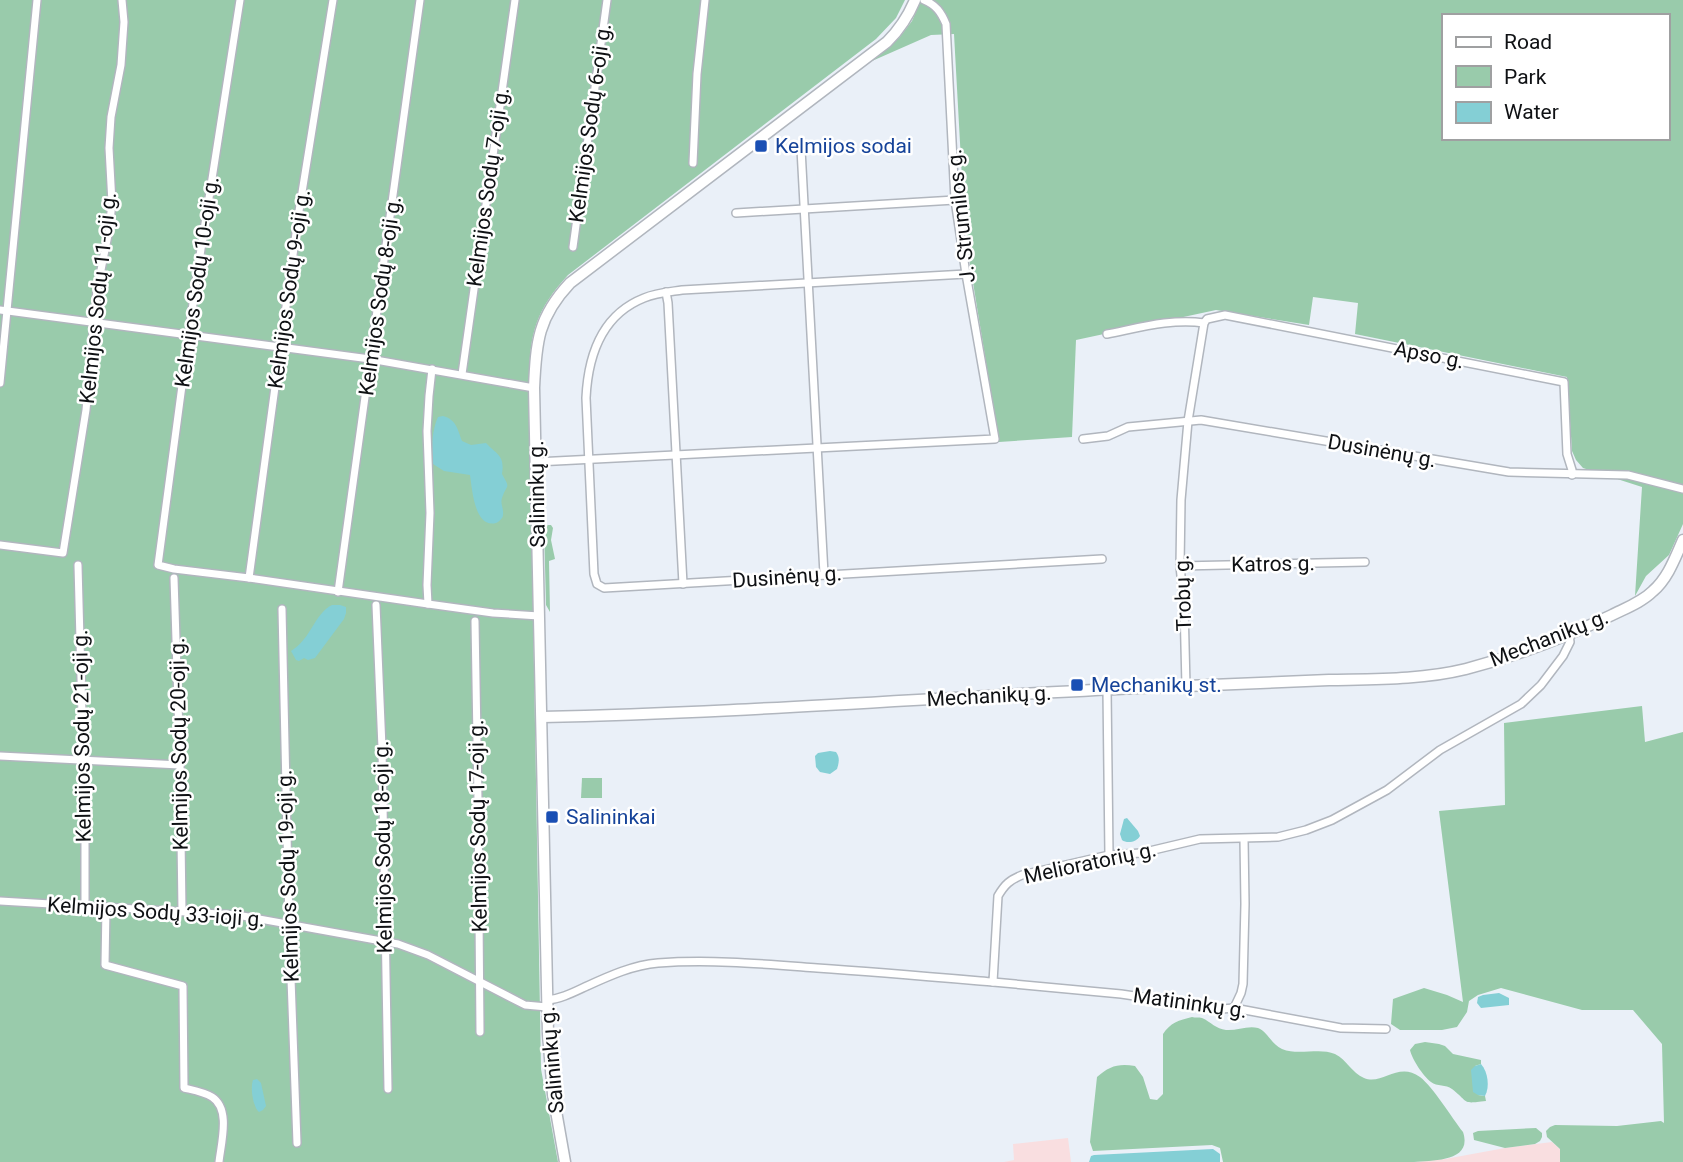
<svg xmlns="http://www.w3.org/2000/svg" width="1683" height="1162" font-family="Roboto,sans-serif">
<style>
.education{fill:#f9dee0}
.green{fill:#99cbab;fill-rule:evenodd}
.water{fill:#84cfd5}
.lines{fill:none;stroke-linecap:round;stroke-linejoin:round}
.street-casing{stroke:#b1b6be;stroke-width:10}
.secondary-casing{stroke:#b1b6be;stroke-width:13}
.street{stroke:#fff;stroke-width:7}
.secondary{stroke:#fff;stroke-width:10}
.transit-dot{fill:#1a4fb4;stroke:#fff;stroke-width:2.5}
.labels{text-anchor:middle;stroke-width:5;stroke-linejoin:round;paint-order:stroke}
.street-label{font-size:21px;fill:#0f1114;stroke:#fff}
.transit-label{font-size:21px;fill:#164399;stroke:#fff;text-anchor:start}
</style>
<rect width="100%" height="100%" fill="#eaf0f8"/>
<g class="education">
<path d="M1068,1138l3,24h-67l10,-2 -1,-16z"/>
<path d="M1552,1142l9,8 -1,12h-146l31,-3 60,-11z"/>
</g>
<g class="green">
<path d="M0,0h905l-9,18 -20,21 -308,236c-32,35 -38,57 -39,104l12,690 17,93h-558z"/>
<path d="M921,0h762v524l-14,31 -23,21 -11,20 7,-109 -59,-19 -7,-8 -4,-9 -5,-74 -212,-43 3,-31 -45,-6 -4,28 -93,-15 -140,30 -4,97 -73,5 -30,-184 -6,-61 -9,-163 -23,1 -59,26 27,-23 13,-17zM1443,16h224v122h-224z"/>
<path d="M548,525h3l2,3 -2,12 4,19 -6,2 1,51 -4,-7 -2,-77z"/>
<path d="M1642,706l3,36 38,-10v430h-123v-13l-13,-12 -1,-6 4,-4 5,-2 62,1 44,-5 3,2 -2,-79 -29,-34h-51l-81,-22 -23,7 -9,6 -2,11 -10,15 -15,3h-42l-9,-6 2,-25 31,-11 23,7 16,7 -24,-191 66,-6 -1,-82z"/>
<path d="M582,778h20v20h-21z"/>
<path d="M1192,1017c3,1 7,0 10,1 9,4 14,11 24,12 10,1 22,-5 32,-2 10,4 14,17 24,21 17,7 37,-2 53,5 12,6 17,19 29,24 18,8 34,-17 56,-1 13,10 32,41 43,55 10,30 -30,28 -49,30h-191l-3,-14 -8,-3 -119,6 -3,-9 7,-65c12,-11 22,-14 38,-11l8,11 7,22 7,1 6,-6v-60c7,-11 16,-14 29,-17z"/>
<path d="M1425,1042l14,2 6,2 8,8 28,6v4l-6,2 3,29 7,1 1,5c-25,3 -16,2 -34,-12 -6,-5 -15,-2 -21,-7 -8,-6 -19,-23 -21,-32l5,-6z"/>
<path d="M1536,1128l6,5v4l-2,4 -5,3 -30,4 -31,-8 -1,-7 5,-2z"/>
</g>
<g class="water">
<path d="M443,416c13,3 15,14 19,25l9,4 15,-2c11,12 19,12 16,31 9,16 5,9 0,24 -2,6 2,11 1,17 0,3 -4,7 -7,8 -22,6 -24,-36 -26,-48l-26,-4 -11,-7c-2,-14 -1,-34 5,-47z"/>
<path d="M332,605h8l6,2v6l-2,6 -29,39 -7,2 -4,-2 -5,3 -3,-1 -5,-9c21,-13 23,-37 41,-46z"/>
<path d="M830,751l6,1c4,5 3,11 1,17l-7,5 -10,-2 -4,-5 -1,-11 3,-3z"/>
<path d="M1127,818l11,13 2,5c-3,6 -13,8 -18,4l-2,-6 4,-15z"/>
<path d="M1499,993l10,5v7l-28,3 -4,-5 1,-6 5,-2z"/>
<path d="M1481,1064c7,8 9,23 4,32l-7,-1 -5,-3 -2,-22 4,-4z"/>
<path d="M257,1079l4,4 5,23 -3,4 -4,2c-6,-5 -9,-24 -6,-32z"/>
<path d="M1213,1149l7,5v8h-131l2,-6 3,-1z"/>
</g>
<g class="lines">
<g class="street-casing">
<g id="street">
<path d="M240,0l-44,281 -38,284 16,4 75,9 179,26"/>
<path d="M801,149l23,425"/>
<path d="M693,163l4,-89 8,-74"/>
<path d="M736,213l219,-13"/>
<path d="M573,247l34,-247"/>
<path d="M966,274l-284,16c-13,2 -26,3 -38,8 -43,17 -56,59 -58,100l8,176 3,10 7,4 498,-29"/>
<path d="M666,292l2,11 15,281"/>
<path d="M0,310l370,49 164,29"/>
<path d="M1107,334c31,-6 65,-16 97,-11"/>
<path d="M432,369l-3,27 -2,35 3,82 -3,72 1,19 65,9 46,3"/>
<path d="M462,374l53,-374"/>
<path d="M0,383l37,-383"/>
<path d="M1083,439l25,-3 20,-9 73,-7 308,52 119,3 55,14"/>
<path d="M536,462l459,-23 -29,-165 -11,-74 -9,-176c-5,-12 -10,-19 -22,-24"/>
<path d="M0,545l63,8 23,-143 11,-120 12,-60 3,-27 -3,-55 2,-31 10,-52 3,-43 -2,-22"/>
<path d="M78,565l7,264v77"/>
<path d="M1180,566l185,-4"/>
<path d="M174,578l6,187 2,146"/>
<path d="M249,578l50,-367 34,-211"/>
<path d="M338,592l82,-592"/>
<path d="M376,605l6,143 6,341"/>
<path d="M282,609l7,315 8,219"/>
<path d="M475,621l3,179 2,232"/>
<path d="M1186,686l-2,-81 -4,-39 1,-66 7,-79 16,-98 3,-4 18,-4 339,67 3,72 5,16v5"/>
<path d="M1107,690l2,165"/>
<path d="M0,756l180,9"/>
<path d="M0,901l237,14 161,29 30,11 97,50 22,2"/>
<path d="M106,907l-1,58 78,21 1,102c8,2 20,4 28,9 19,12 9,46 7,65"/>
<path d="M993,982l128,12 101,15 12,-1 107,20 45,1"/>
<path d="M547,1000c14,-1 27,-8 40,-14 22,-10 46,-21 71,-23 53,-4 106,1 159,5 59,4 117,9 176,14l5,-86c7,-12 12,-16 24,-21l87,-20 32,-2 59,-14 78,-2 28,-7 26,-10 55,-30 53,-40 81,-46 20,-19 22,-29 7,-14 -1,-8"/>
<path d="M1234,1008l7,-15 2,-9 2,-80 -1,-65"/>
</g>
</g>
<g class="secondary-casing">
<g id="secondary">
<path d="M542,717c199,-4 397,-20 596,-29 64,-3 128,-5 191,-8 46,-1 92,0 137,-11 50,-13 100,-32 146,-54 14,-7 30,-13 41,-24 15,-13 22,-33 30,-51"/>
<path d="M565,1162l-12,-68 -5,-60 -14,-646c2,-46 4,-71 36,-105l317,-241c13,-13 21,-25 28,-42"/>
</g>
</g>
<use href="#street" class="street"/>
<use href="#secondary" class="secondary"/>
</g>
<g class="transit-dot">
<rect x="754" y="139" width="14" height="14" rx="3.5"/>
<rect x="1070" y="678" width="14" height="14" rx="3.5"/>
<rect x="545" y="810" width="14" height="14" rx="3.5"/>
</g>
<g class="labels">
<g class="street-label">
<text transform="translate(590 123) rotate(-82)" y="7">Kelmijos Sodų 6-oji g.</text>
<text transform="translate(488 187) rotate(-82)" y="7">Kelmijos Sodų 7-oji g.</text>
<text transform="translate(961 216) rotate(-96)" y="7">J. Strumilos g.</text>
<text transform="translate(197 282) rotate(-82)" y="7">Kelmijos Sodų 10-oji g.</text>
<text transform="translate(289 289) rotate(-82)" y="7">Kelmijos Sodų 9-oji g.</text>
<text transform="translate(380 296) rotate(-82)" y="7">Kelmijos Sodų 8-oji g.</text>
<text transform="translate(98 298) rotate(-84)" y="7">Kelmijos Sodų 11-oji g.</text>
<text transform="translate(1429 355) rotate(11)" y="7">Apso g.</text>
<text transform="translate(1382 451) rotate(10)" y="7">Dusinėnų g.</text>
<text transform="translate(537 494) rotate(-91)" y="7">Salininkų g.</text>
<text transform="translate(1273 564) rotate(-1)" y="7">Katros g.</text>
<text transform="translate(787 577) rotate(-4)" y="7">Dusinėnų g.</text>
<text transform="translate(1183 593) rotate(-92)" y="7">Trobų g.</text>
<text transform="translate(1549 638) rotate(-21)" y="7">Mechanikų g.</text>
<text transform="translate(989 696) rotate(-3)" y="7">Mechanikų g.</text>
<text transform="translate(82 736) rotate(-91)" y="7">Kelmijos Sodų 21-oji g.</text>
<text transform="translate(179 744) rotate(-91)" y="7">Kelmijos Sodų 20-oji g.</text>
<text transform="translate(478 826) rotate(-91)" y="7">Kelmijos Sodų 17-oji g.</text>
<text transform="translate(383 847) rotate(-91)" y="7">Kelmijos Sodų 18-oji g.</text>
<text transform="translate(1090 863) rotate(-12)" y="7">Melioratorių g.</text>
<text transform="translate(288 876) rotate(-92)" y="7">Kelmijos Sodų 19-oji g.</text>
<text transform="translate(156 912) rotate(4)" y="7">Kelmijos Sodų 33-ioji g.</text>
<text transform="translate(1190 1003) rotate(8)" y="7">Matininkų g.</text>
<text transform="translate(552 1060) rotate(-95)" y="7">Salininkų g.</text>
</g>
<g class="transit-label">
<text x="775" y="153">Kelmijos sodai</text>
<text x="1091" y="692">Mechanikų st.</text>
<text x="566" y="824">Salininkai</text>
</g>
</g>
<rect x="1442" y="14" width="228" height="126" fill="#ffffff" stroke="#9fa0a1" stroke-width="2"/>
<rect x="1456" y="37" width="35" height="10" fill="#ffffff" stroke="#9fa0a1" stroke-width="2"/>
<text x="1504" y="49" font-size="21" fill="#0f1114">Road</text>
<rect x="1456" y="66" width="35" height="21" fill="#99cbab" stroke="#9fa0a1" stroke-width="2"/>
<text x="1504" y="84" font-size="21" fill="#0f1114">Park</text>
<rect x="1456" y="102" width="35" height="21" fill="#84cfd5" stroke="#9fa0a1" stroke-width="2"/>
<text x="1504" y="119" font-size="21" fill="#0f1114">Water</text>
</svg>
